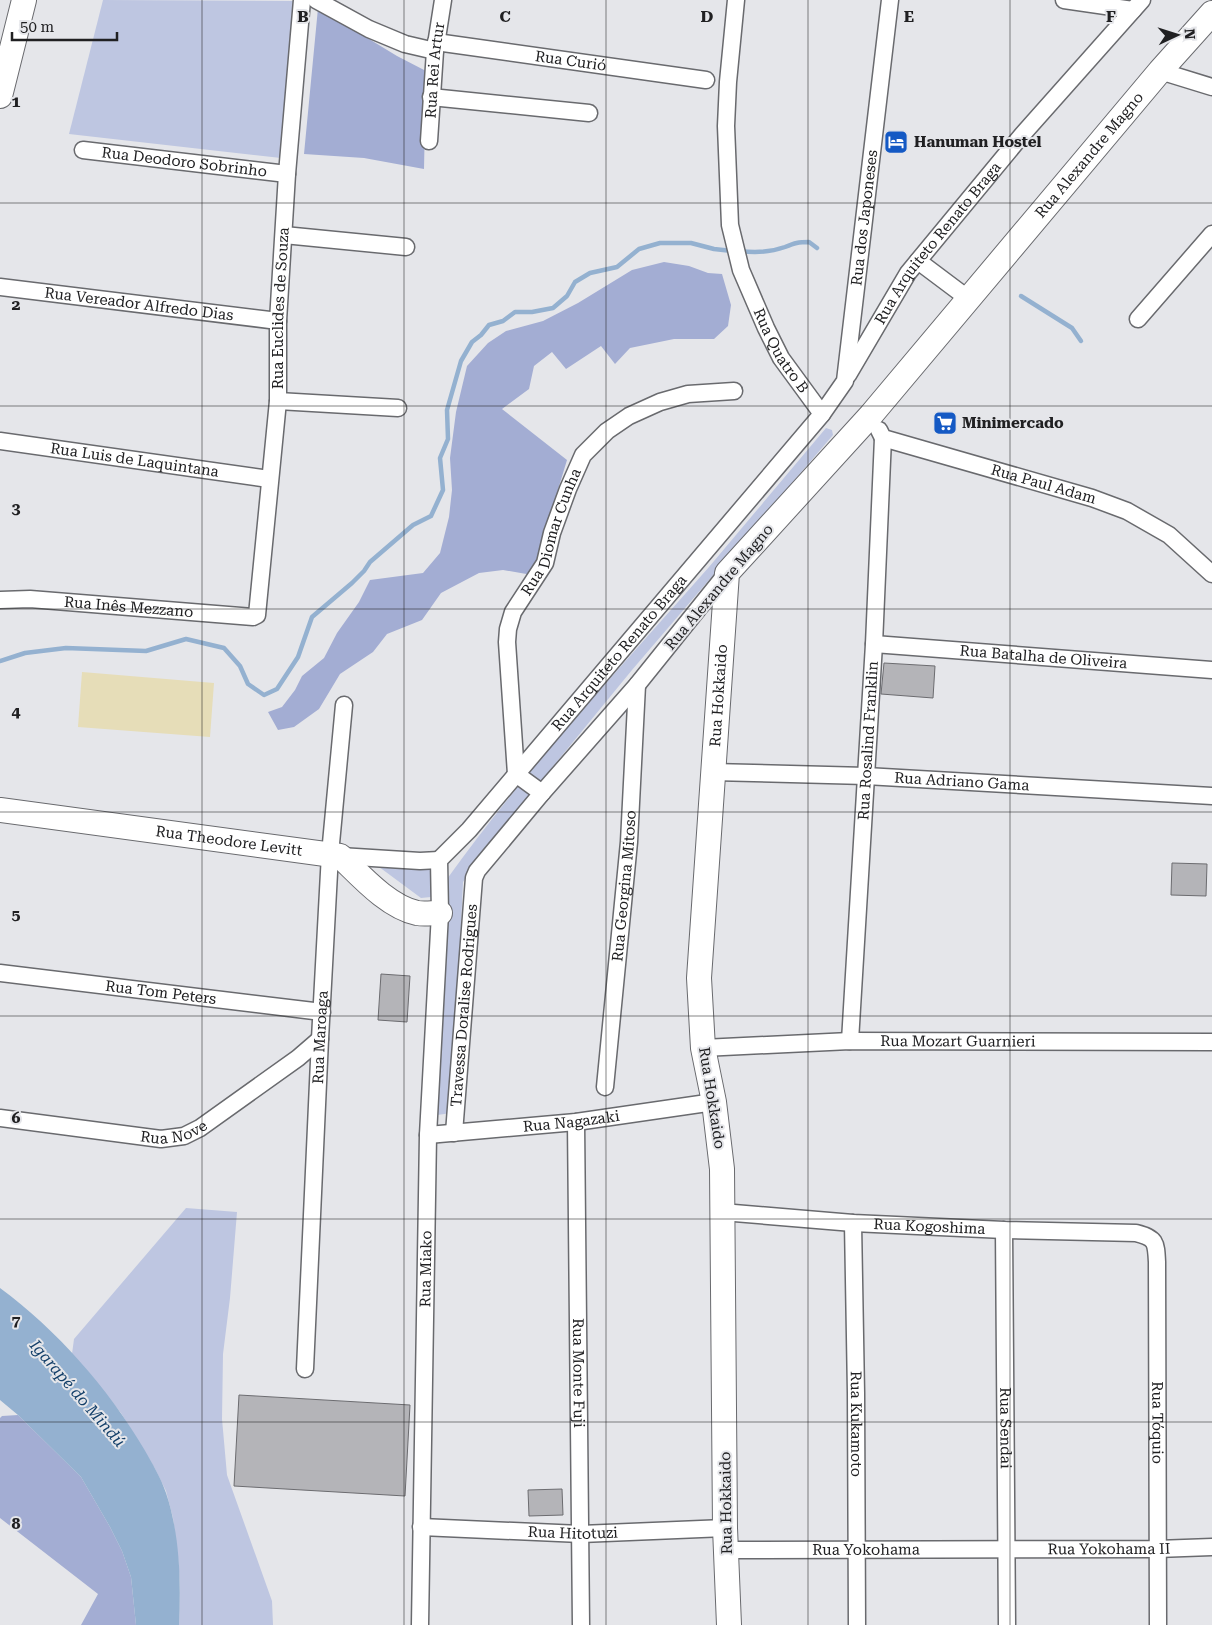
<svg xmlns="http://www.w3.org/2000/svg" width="1212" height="1625" font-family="'Roboto Serif',serif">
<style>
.green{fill:#bec6e1}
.forest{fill:#a3add3}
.sand{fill:#e6ddb8}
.water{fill:#94b1d0}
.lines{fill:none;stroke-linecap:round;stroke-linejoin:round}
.stream{stroke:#94b1d0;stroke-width:4.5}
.building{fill:#b4b4b8;stroke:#6c6c70}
.street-casing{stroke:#696a6e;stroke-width:19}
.secondary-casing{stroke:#696a6e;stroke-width:26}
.street{stroke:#fff;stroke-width:16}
.secondary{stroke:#fff;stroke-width:24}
.grid{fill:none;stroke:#202022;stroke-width:1;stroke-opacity:0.55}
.labels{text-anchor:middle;stroke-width:4;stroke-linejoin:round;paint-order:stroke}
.street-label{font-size:15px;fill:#202022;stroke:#e5e6ea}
.poi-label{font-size:15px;font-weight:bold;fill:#202022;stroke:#e5e6ea;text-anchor:start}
.water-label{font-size:16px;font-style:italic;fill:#133f69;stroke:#e5e6ea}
.grid-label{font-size:16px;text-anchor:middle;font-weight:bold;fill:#202022;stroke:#e5e6ea;stroke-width:4;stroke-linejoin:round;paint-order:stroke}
</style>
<rect width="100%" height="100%" fill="#e5e6ea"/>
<g class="green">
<path d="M103,0l190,1 -12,157 -212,-24z"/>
<path d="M826,428l6,2 1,5 -201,235 -141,172 -28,40 -11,231 -15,2 10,-191 -9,-33 -7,6 -10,1 -54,-40 61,9 13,18 6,-6c79,-110 172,-210 262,-312 39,-46 78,-93 117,-139z"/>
<path d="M186,1208l51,4 -7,86 -7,56 -1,65 5,56 45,126 1,24h-94l1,-40 -2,-28 -5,-39 -7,-27 -12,-24 -33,-54 -49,-59 2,-15z"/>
</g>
<g class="forest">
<path d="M318,8l79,48 29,15 -2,98 -60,-11 -60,-4z"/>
<path d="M664,262l25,4 19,7 14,1 9,31 -3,21 -14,13h-40l-44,9 -15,16 -14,-18 -35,23 -14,-17 -18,14 -5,23 -27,20 65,51 -35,115 -29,-5 -24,3 -38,20 -19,27 -35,14 -14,18 -33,22 -21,35 -25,18 -16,3 -10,-18 14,-5 13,-17 7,-14 22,-18 13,-25 22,-31 11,-22 53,-7 17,-20 9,-36 3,-27 -2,-32 6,-46 11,-46 21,-23 18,-12 37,-10 35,-18 54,-33z"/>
<path d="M18,1415l63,62 29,50 12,24 9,26 5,48h-55l17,-31 -98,-76v-100l2,-2z"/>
</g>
<path class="sand" d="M82,672l132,11 -4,54 -132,-10z"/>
<path class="water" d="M0,1288c57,42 108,100 144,161 8,14 17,29 22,44 14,42 15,88 13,132h-43l-5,-48 -9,-26 -12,-24 -29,-50 -63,-62 -18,-15z"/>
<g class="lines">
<g class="stream">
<path d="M740,251c15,2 31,1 45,-4 10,-4 13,-5 24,-5l8,6"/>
<path d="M1021,296l51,32 9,13"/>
<path d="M0,661l25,-8 41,-5 80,3 40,-12 38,9 16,18 8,18 16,11 13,-6 21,-32 14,-40 40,-34 12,-12 6,-9 43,-37 18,-9 12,-26 -3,-32 8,-19 -1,-29 14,-49 11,-19 9,-7 8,-10 14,-4 12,-9h17l21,-4 14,-12 8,-14 15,-9 27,-6 22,-18 21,-6h31l23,6 18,2"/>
</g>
</g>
<g class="building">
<path d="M884,663l51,3 -2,32 -52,-4z"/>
<path d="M1172,863l35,1 -1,32 -35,-1z"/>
<path d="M381,974l29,2 -3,46 -29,-2z"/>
<path d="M239,1395l171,10 -5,91 -171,-10z"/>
<path d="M562,1489l1,26 -34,1 -1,-26z"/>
</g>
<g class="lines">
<g class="street-casing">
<g id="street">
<path d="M316,0l53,29 36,15 30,7"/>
<path id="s1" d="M736,0l-8,82 -2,44 4,99 11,45 25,58 15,30 41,56"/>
<path d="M1064,0l69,10"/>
<path id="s2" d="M436,42l270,38"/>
<path d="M1160,71l52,16"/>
<path d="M431,97l158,16"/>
<path id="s3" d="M429,141l6,-90 8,-51"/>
<path id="s4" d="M83,150l204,24"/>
<path d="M284,235l122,12"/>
<path d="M918,261l52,39"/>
<path id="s5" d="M0,287l278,34"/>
<path d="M1138,319l74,-85"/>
<path id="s6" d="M848,375l60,-102 114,-138 120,-135"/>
<path d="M278,401l120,7"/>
<path id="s7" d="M879,430l4,8 209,60 35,13 42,24 43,39"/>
<path id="s8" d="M0,441l269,38"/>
<path id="s9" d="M0,600l30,-1 223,18 4,-2 21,-214v-80l9,-147 15,-174"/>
<path id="s10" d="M874,644l338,26"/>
<path id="s11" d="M712,772l154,4 346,20"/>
<path id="s12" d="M542,793l-26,-19 -9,-132 1,-13 5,-17 32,-49 7,-30 16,-44 15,-34 24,-24 22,-15 31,-14 28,-8 46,-3"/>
<path d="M340,856l80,5 19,-1"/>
<path id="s13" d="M0,973l322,39"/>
<path id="s14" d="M850,1041l24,-397 9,-206"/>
<path id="s15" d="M703,1048l147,-7 362,1"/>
<path id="s16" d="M605,1087l24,-245 8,-157"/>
<path id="s17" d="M0,1118l161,21 23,-3 16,-8 98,-70 22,-19"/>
<path id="s18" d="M576,1122l5,503"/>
<path id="s19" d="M454,1133l20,-255 3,-7 65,-78 95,-108 90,-112"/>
<path id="s20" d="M428,1135l148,-13 138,-20"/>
<path id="s21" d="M722,1212l131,11 151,7 132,3c20,5 20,9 21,29l1,363"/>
<path id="s22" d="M853,1223l3,170 1,232"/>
<path id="s23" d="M1004,1230l3,395"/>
<path id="s24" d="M305,1369l15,-330 10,-185 14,-149"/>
<path id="s25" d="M421,1527l160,7 144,-6"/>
<path id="s26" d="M727,1550l430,-1 55,-2"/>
<path id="s27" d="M420,1625l8,-490 12,-222 -1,-53 30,-30 353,-416 23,-33 45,-381"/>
</g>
</g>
<g class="secondary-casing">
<g id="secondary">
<path d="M0,96l24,-96"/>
<path id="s28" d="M0,810l340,46c20,19 48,51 77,57 7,1 15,0 23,0"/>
<path id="s29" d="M729,1625l-4,-97 -3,-359 -8,-67 -11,-54 -4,-70 28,-405 144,-158 289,-344 52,-58"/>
</g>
</g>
<use href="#street" class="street"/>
<use href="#secondary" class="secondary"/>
</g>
<path class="grid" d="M202,0v1625M404,0v1625M606,0v1625M808,0v1625M1010,0v1625M0,203h1212M0,406h1212M0,609h1212M0,812h1212M0,1016h1212M0,1219h1212M0,1422h1212"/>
<defs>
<g id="hotel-square" transform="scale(1.25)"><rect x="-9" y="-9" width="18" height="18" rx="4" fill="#1459c4" stroke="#e5e6ea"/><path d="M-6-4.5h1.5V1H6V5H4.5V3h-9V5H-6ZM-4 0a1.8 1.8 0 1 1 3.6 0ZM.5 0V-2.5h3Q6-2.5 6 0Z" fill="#fff"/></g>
<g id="supermarket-square" transform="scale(1.25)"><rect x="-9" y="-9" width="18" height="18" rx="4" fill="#1459c4" stroke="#e5e6ea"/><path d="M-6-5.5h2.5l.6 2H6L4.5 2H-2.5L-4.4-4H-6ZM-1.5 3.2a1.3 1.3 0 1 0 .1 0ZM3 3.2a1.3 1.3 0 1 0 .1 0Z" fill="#fff"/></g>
</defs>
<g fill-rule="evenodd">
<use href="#hotel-square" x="896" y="142"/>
<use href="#supermarket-square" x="945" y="423"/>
</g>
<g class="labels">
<g class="street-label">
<text dy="5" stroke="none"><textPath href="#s2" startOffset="136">Rua Curió</textPath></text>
<text dy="5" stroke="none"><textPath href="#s3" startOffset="71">Rua Rei Artur</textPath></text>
<text dy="5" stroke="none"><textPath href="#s29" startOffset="1608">Rua Alexandre Magno</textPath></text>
<text dy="5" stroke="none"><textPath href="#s4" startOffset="102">Rua Deodoro Sobrinho</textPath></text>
<text dy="5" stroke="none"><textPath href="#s27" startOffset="1558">Rua dos Japoneses</textPath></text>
<text dy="5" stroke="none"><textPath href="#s6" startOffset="160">Rua Arquiteto Renato Braga</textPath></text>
<text dy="5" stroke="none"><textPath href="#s5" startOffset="140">Rua Vereador Alfredo Dias</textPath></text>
<text dy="5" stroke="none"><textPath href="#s9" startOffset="566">Rua Euclides de Souza</textPath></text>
<text dy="5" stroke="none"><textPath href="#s1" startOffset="362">Rua Quatro B</textPath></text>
<text dy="5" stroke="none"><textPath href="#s8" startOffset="136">Rua Luis de Laquintana</textPath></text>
<text dy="5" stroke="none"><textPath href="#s7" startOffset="176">Rua Paul Adam</textPath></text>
<text dy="5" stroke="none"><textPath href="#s12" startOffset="285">Rua Diomar Cunha</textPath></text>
<text transform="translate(719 587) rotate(-50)" y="5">Rua Alexandre Magno</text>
<text dy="5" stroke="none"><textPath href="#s9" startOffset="129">Rua Inês Mezzano</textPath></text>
<text dy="5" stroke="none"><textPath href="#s27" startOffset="1040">Rua Arquiteto Renato Braga</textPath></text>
<text dy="5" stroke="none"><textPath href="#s10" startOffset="170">Rua Batalha de Oliveira</textPath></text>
<text dy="5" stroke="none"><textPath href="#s29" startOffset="932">Rua Hokkaido</textPath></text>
<text dy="5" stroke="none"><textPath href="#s14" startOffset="301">Rua Rosalind Franklin</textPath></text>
<text dy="5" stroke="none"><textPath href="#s11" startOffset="250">Rua Adriano Gama</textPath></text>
<text dy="5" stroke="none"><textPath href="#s28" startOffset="231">Rua Theodore Levitt</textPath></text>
<text dy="5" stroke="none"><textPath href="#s16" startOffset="202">Rua Georgina Mitoso</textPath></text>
<text dy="5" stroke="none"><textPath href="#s13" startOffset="162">Rua Tom Peters</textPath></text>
<text dy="5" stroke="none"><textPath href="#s19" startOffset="128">Travessa Doralise Rodrigues</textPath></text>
<text dy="5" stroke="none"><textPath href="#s24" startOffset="332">Rua Maroaga</textPath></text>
<text dy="5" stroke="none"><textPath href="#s15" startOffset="255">Rua Mozart Guarnieri</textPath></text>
<text transform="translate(712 1098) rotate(81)" y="5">Rua Hokkaido</text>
<text dy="5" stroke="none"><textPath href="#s20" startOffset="144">Rua Nagazaki</textPath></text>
<text dy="5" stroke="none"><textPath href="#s17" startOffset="176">Rua Nove</textPath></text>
<text dy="5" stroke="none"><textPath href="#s21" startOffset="208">Rua Kogoshima</textPath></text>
<text dy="5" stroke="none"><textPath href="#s27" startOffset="356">Rua Miako</textPath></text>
<text dy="5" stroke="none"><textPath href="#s18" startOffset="251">Rua Monte Fuji</textPath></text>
<text dy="5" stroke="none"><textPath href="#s21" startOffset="616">Rua Tóquio</textPath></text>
<text dy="5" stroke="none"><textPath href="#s22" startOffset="201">Rua Kukamoto</textPath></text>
<text dy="5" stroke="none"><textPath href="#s23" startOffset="198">Rua Sendai</textPath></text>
<text transform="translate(726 1503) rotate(-91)" y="5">Rua Hokkaido</text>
<text dy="5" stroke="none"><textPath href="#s25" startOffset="152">Rua Hitotuzi</textPath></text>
<text dy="5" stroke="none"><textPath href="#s26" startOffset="139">Rua Yokohama</textPath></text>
<text dy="5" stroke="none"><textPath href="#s26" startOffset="382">Rua Yokohama II</textPath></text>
</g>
<g class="poi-label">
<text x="914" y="147">Hanuman Hostel</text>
<text x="962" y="428">Minimercado</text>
</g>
<g class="water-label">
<text transform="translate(78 1393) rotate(49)" y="6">Igarapé do Mindú</text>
</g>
</g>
<g class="grid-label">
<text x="303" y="22">B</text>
<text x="505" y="22">C</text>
<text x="707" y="22">D</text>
<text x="909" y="22">E</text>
<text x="1111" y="22">F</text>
<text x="16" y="107">1</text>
<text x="16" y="310">2</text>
<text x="16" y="514">3</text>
<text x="16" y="717">4</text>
<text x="16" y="920">5</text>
<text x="16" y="1123">6</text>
<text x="16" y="1326">7</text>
<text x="16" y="1529">8</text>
</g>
<g transform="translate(1177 35) rotate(86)" stroke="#e5e6ea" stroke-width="4" paint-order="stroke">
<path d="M0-4L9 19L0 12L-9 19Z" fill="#202022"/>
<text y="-8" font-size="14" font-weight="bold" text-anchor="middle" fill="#202022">N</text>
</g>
<path d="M12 32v8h105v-8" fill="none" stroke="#202022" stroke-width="2.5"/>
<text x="20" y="32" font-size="15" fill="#202022" stroke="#e5e6ea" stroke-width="4" paint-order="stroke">50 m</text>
</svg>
